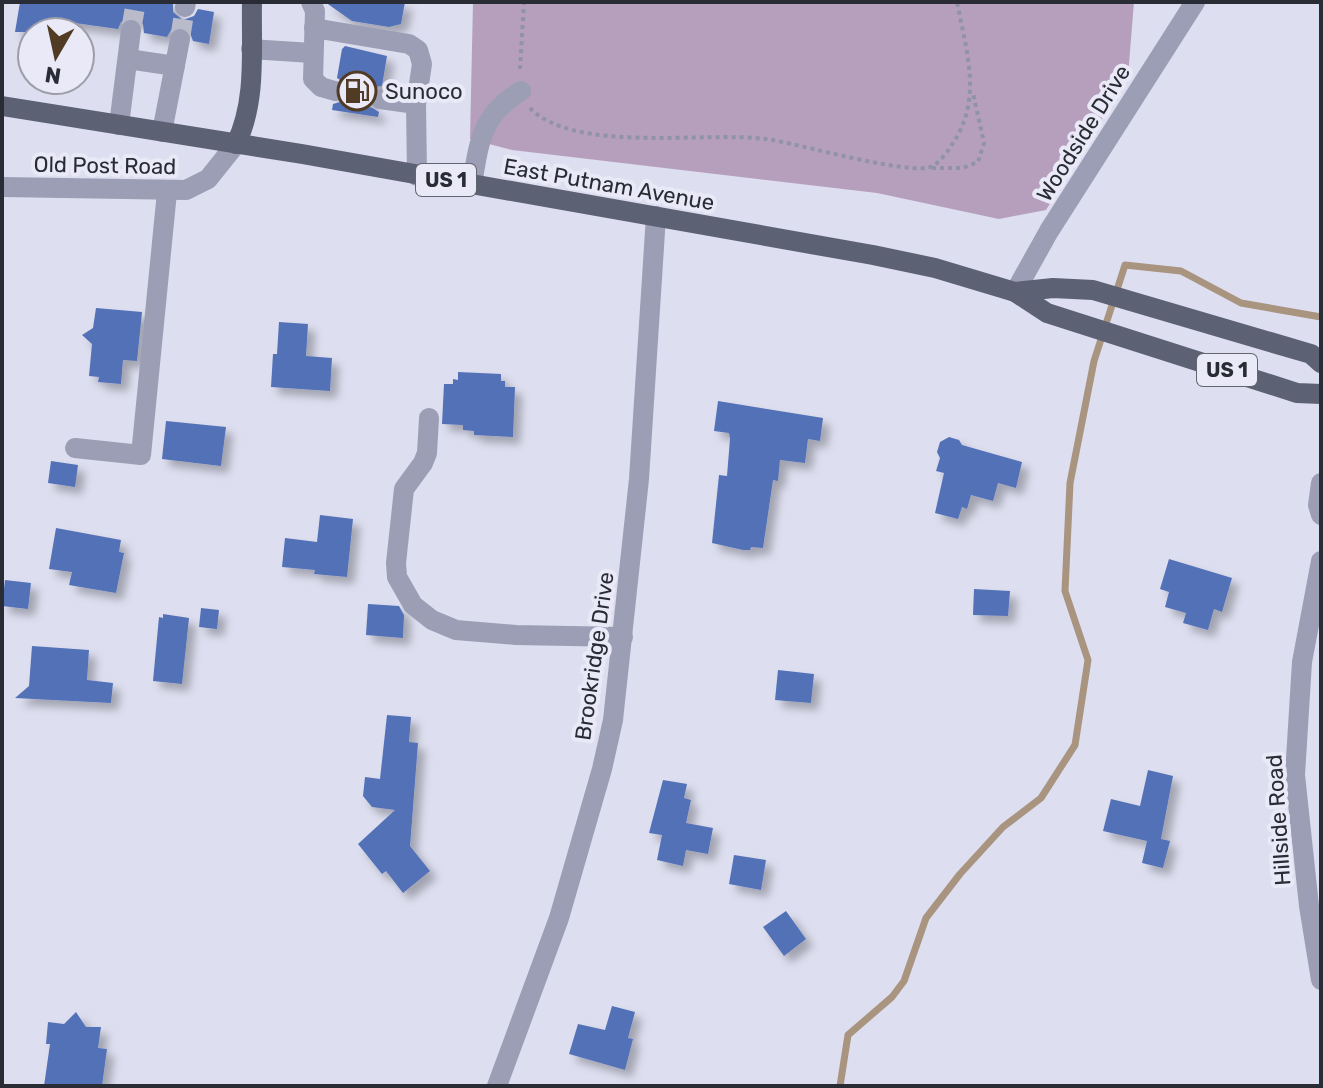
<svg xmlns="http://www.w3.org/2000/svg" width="1323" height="1088" font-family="Rubik,sans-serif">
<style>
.green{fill:#b69fbc}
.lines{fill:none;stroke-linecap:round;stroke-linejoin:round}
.stream{stroke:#a99480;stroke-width:7}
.building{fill:#5371b7;filter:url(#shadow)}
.minor-tunnel{stroke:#b9baca;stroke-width:20;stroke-dasharray:20 10;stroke-linecap:butt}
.path{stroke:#8f92aa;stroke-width:4;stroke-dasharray:4 4;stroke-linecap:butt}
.minor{stroke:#9b9eb4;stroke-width:20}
.major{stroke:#5c6174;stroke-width:20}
.labels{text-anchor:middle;stroke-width:8;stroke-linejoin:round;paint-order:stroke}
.shield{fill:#e9e9f7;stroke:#63656e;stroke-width:2}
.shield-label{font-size:20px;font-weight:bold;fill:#292c34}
.poi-label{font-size:22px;fill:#292c34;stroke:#e9e9f7;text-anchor:start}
.street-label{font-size:22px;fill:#292c34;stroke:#e9e9f7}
</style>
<defs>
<filter id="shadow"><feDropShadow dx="7" dy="7" stdDeviation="4" flood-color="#0004"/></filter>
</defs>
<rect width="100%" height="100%" fill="#dddeef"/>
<path class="green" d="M473,2h661l-6,74 -82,134 -47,9 -122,-26 -365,-43 -42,-11z"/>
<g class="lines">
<path class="stream" d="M840,1086l8,-51 44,-38 12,-16 22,-63 34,-44 43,-47 38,-29 34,-53 13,-85 -23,-69 5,-108 24,-122 31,-96 56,6 60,32 80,14"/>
</g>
<g class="building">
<path d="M20,2h153v10l10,8 11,-4 4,-7 16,3 -5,32 -16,-3 -4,-11 -7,-4 -11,4 -4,7 -23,-4 -1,-9 -11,-7 -11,5 -3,7 -43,-6 -1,9h-59z"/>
<path d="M325,2h80l-4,22 -12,3 -37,-6z"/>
<path d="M345,46l42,10 -5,30 -8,1 -7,9 1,9 11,7 -1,5 -46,-7 1,-6 10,-3 5,-7 -3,-11 -8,-5 5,-29z"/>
<path d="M96,308l46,4 -5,49 -14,-1 -2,24 -23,-2 1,-5 -10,-1 3,-32 -10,-9 11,-7z"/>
<path d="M279,322l29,2 -2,32 26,2 -2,33 -59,-4 2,-33h4z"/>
<path d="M458,372l43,2v7h4v6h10l-2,50 -39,-2v-4l-11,-1v-5l-21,-1 2,-40h9v-5l5,1z"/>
<path d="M718,401l105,17 -3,23 -12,-2 -3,24 -25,-3 -2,21 -5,-1 -10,68 -12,-1 -1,3h-7l-31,-7 7,-68 8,1 3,-37 -1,-6 -15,-2z"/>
<path d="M166,421l60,6 -5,39 -59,-7z"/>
<path d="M949,437l10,3 3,5 60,17 -6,26 -18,-5 -5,18 -22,-6 -4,14 -5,-2 -4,12 -23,-6 9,-40 -8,-2 4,-13 -3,-6 3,-10z"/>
<path d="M51,461l27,4 -3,22 -27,-4z"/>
<path d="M320,515l33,4 -6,58 -33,-3 1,-4 -33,-3 3,-29 32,4z"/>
<path d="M56,528l65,12 -2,12 5,1 -8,40 -47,-8 3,-13 -23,-3z"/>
<path d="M1169,559l63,19 -10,34 -8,-3 -6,21 -25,-7 3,-10 -21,-6 4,-15 -9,-3z"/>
<path d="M5,580l26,3 -3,26 -26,-3z"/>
<path d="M974,589l36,2 -2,25 -35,-1z"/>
<path d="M368,604l31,2 5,9 -1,23 -37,-3z"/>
<path d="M201,608l18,2 -2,19 -18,-2z"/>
<path d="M163,614l26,4 -7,66 -29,-3 6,-64 4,1z"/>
<path d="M32,646l57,4 -2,30 26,3 -2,20 -96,-5 14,-12z"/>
<path d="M778,670l36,4 -3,29 -36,-3z"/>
<path d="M387,715l24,2 -2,25 9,1 -8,103 20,25 -27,22 -17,-22 -4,3 -24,-30 37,-34 -23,-3 -9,-11 2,-19 15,2z"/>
<path d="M1148,770l25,6 -12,63 9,2 -7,27 -21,-5 5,-22 -44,-10 8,-32 29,7z"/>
<path d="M663,780l24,4 -3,14 7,2 -5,23 27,5 -5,26 -22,-4 -3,16 -26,-6 5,-25 -13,-2z"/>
<path d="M734,855l32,5 -5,30 -32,-6z"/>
<path d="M786,911l20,28 -22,17 -21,-29z"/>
<path d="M612,1006l23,6 -7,26 5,1 -8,31 -56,-16 9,-30 27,6z"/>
<path d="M76,1012l10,15h15l-3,21 9,1 -5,37h-58l6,-42h-4l2,-22 16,2z"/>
</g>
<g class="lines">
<g class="minor-tunnel">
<path d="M131,30l5,-28"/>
<path d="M180,39l5,-32"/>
<path d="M335,91l45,8"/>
</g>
<g class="path">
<path d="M520,69l4,-67"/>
<path d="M530,108c45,46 174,23 236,31 31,4 146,38 167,27 8,-5 15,-15 20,-23 30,-45 13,-93 4,-141"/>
<path d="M932,168h31l15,-6 6,-19 -11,-50"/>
</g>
<g class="minor">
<path d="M311,2l4,9 -2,68 8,8 14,4"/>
<path d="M185,7l1,-5"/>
<path d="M314,28l95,16 9,6 4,14 -6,40 1,72"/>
<path d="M251,49l61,4"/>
<path d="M128,59l47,7"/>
<path d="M380,99l36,5"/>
<path d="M119,125l12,-95"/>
<path d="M162,132l18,-93"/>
<path d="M472,185c7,-43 9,-70 49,-94"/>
<path d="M2,187l184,3 22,-11 28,-35"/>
<path d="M1015,292l34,-61 146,-229"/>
<path d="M429,418l-2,35 -4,10 -19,26 -8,74 1,14 16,28 19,15 24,10 60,5 107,2"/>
<path d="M75,448l66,7 26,-263"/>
<path d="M1321,483l-3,22 3,10"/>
<path d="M1321,561l-19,101 -7,113 14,131 12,74"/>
<path d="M497,1086l62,-168 43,-149 11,-49 26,-241 17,-263"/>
</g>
<g class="major">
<path d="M2,106l300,48 571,101 62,13 80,24 32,21 250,80 24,1"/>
<path d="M236,144c21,-44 15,-94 16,-142"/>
<path d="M1015,292l38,-4 40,2 218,64 10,9"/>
</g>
</g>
<defs>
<g id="fuel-ring" transform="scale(2)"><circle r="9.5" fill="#e9e9f7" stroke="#513b24" stroke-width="1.5"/><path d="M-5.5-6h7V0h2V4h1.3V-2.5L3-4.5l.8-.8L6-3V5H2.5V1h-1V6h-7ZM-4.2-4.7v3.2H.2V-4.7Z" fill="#513b24"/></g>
</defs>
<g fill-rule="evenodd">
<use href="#fuel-ring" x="357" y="91"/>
</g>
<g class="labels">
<g class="shield">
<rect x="416" y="164" width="60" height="32" rx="6"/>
<rect x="1197" y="354" width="60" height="32" rx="6"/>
</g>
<g class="shield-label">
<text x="446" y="187">US 1</text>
<text x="1227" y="377">US 1</text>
</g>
<g class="poi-label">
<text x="385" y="99">Sunoco</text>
</g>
<g class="street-label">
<text transform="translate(1083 133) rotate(-58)" y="8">Woodside Drive</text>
<text transform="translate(105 165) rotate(1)" y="8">Old Post Road</text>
<text transform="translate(609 184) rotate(10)" y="8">East Putnam Avenue</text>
<text transform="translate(594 656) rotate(-82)" y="8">Brookridge Drive</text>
<text transform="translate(1278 820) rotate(-94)" y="8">Hillside Road</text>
</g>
</g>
<rect width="1323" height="1088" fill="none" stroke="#292c34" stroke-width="8"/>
<g transform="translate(56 56) rotate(189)"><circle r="38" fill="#e9e9f7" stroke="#9c9da9" stroke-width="2"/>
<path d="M0-6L14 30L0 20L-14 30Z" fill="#513b24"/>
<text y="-12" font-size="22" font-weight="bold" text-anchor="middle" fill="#292c34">N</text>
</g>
</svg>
